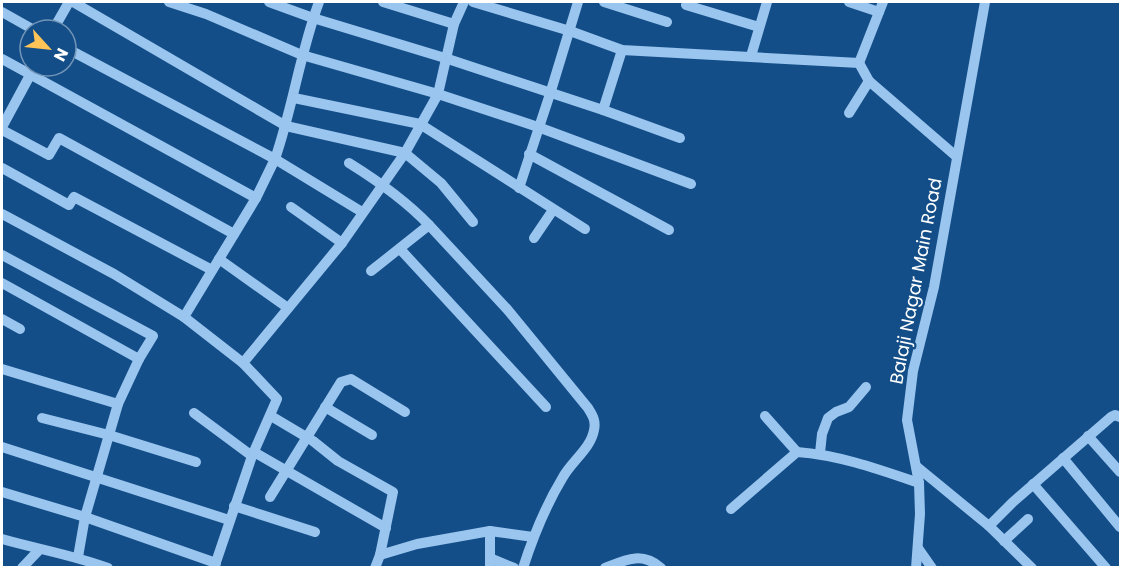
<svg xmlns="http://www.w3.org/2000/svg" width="1122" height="569" font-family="Poppins,sans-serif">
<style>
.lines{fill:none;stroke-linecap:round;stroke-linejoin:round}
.minor{stroke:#99c5ef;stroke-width:10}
.labels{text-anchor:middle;stroke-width:4.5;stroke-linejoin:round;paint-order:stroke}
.street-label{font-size:18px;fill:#fff;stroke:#144e88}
</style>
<rect width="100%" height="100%" fill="#144e88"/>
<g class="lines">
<g class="minor">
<path d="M73,2l213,124 119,27 36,30 32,39"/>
<path d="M169,2l37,12 96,41 136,39 100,33 153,57"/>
<path d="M269,2l44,16 132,40 158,52 19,-60"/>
<path d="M319,2c-19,51 -26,105 -44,157l87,53"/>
<path d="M383,2l71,22"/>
<path d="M473,2l97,29 52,19 237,13 24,-61"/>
<path d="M604,2l63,20"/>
<path d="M849,2l30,10"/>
<path d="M686,5l73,22"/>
<path d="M2,12l32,18"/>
<path d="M53,30l16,-28"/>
<path d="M66,48l209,111 -19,39 -72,119 59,46"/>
<path d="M751,56l16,-54"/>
<path d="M2,59l254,139"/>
<path d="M859,63l10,18 88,76"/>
<path d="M294,98l126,26 165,105"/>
<path d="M603,110l77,28"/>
<path d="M849,113l20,-32"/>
<path d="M2,127l33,-61"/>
<path d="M2,130l47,25 10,-17 175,96"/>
<path d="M529,154l140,76"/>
<path d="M349,163c29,18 56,37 80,62l78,84 81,99c5,8 8,13 6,22 -3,18 -22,31 -31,47 -17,28 -30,60 -40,91"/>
<path d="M2,168l67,37 5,-8 138,73"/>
<path d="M519,188l31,-94 28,-92"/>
<path d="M291,207l51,36"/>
<path d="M2,214l112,60 70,43"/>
<path d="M534,238l19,-28"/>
<path d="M400,249l146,158"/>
<path d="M2,255l151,81 -14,23 -21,45"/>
<path d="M219,259l69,49"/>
<path d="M371,271l58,-46"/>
<path d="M2,283l137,76"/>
<path d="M2,319l18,10"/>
<path d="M2,369l116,35 -33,113 -7,40"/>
<path d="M325,407l47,28"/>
<path d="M194,413l58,43"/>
<path d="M271,416l42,25 25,20 55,31 -13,63 -5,13"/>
<path d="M765,416l32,36"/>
<path d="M42,418l67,17 87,27"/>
<path d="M1088,436l32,36"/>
<path d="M2,447l227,73"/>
<path d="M254,452l132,76"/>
<path d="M820,453l2,-19 6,-16 8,-6 13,-5 17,-20"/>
<path d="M1063,458l57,69"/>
<path d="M916,466l73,60 43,42"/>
<path d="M1033,484l73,84"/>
<path d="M2,492l83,25 131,46"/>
<path d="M270,497l71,-115 10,-3 54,33"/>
<path d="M234,506l81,26"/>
<path d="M731,509l66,-57c42,3 81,17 122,31"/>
<path d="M989,526l24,-24 98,-85 4,-2 5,2"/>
<path d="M2,539c35,10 71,16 106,29"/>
<path d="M1004,541l24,-22"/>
<path d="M918,548l14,20"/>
<path d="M380,555l37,-11 73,-13 43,6"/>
<path d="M492,559l22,9"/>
<path d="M22,568l17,-18"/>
<path d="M214,568l38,-112 25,-57 -34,-36 99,-120 63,-90 33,-59 16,-70 10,-22"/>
<path d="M490,568v-37"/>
<path d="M605,568c20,-8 37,-17 56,0"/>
<path d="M916,568l4,-54 -1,-31 -12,-63 6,-49 21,-84 51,-285"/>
</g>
</g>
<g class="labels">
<g class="street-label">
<text transform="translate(916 281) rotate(-79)" y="6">Balaji Nagar Main Road</text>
</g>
</g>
<rect width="1122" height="569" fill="none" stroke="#ffffff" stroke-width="6"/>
<g transform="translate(48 48) rotate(117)"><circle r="28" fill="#144e88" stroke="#7295b8" stroke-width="1.5"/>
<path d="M0-4.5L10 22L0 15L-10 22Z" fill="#ffc457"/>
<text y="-9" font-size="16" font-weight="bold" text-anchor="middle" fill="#ffffff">N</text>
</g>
</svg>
